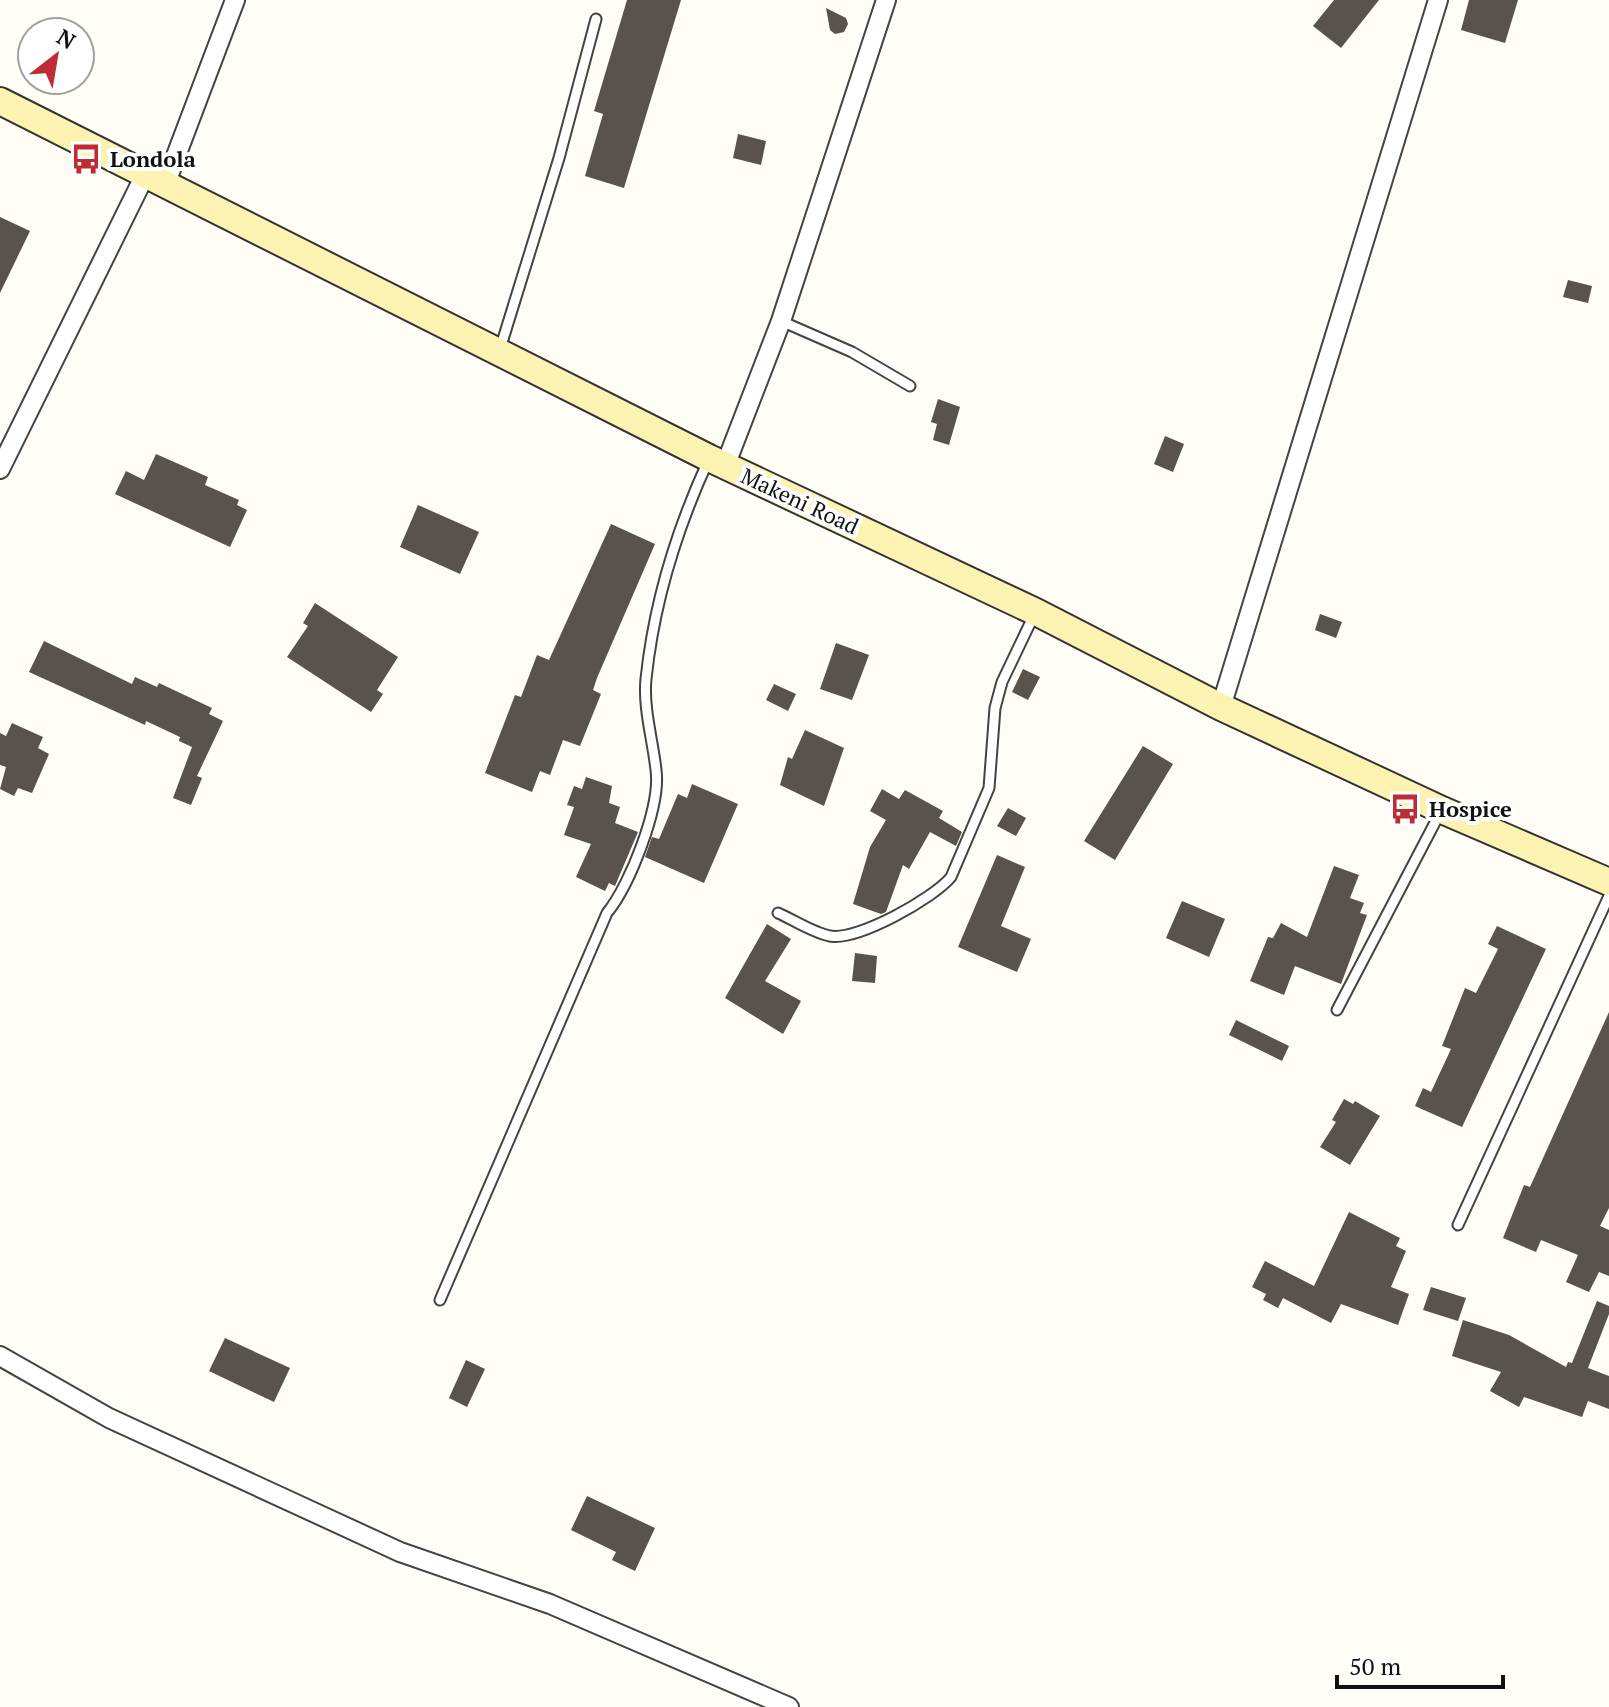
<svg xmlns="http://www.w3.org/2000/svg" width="1609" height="1707" font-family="'PT Serif',serif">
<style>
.building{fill:#59524d}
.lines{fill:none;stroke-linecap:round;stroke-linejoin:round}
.lane-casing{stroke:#444;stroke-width:13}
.street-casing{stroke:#444;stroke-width:22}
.secondary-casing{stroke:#333;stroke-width:30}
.lane{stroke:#fff;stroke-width:9}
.street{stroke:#fff;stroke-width:18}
.secondary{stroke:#fcf3b3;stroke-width:26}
.labels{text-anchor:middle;stroke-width:8;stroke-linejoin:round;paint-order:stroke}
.poi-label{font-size:22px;font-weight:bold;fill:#111;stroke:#fff;text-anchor:start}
.street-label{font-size:22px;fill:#111;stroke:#fff}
</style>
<rect width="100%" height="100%" fill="#fffdf5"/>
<g class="building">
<path d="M627,0h54l-57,188 -39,-12 18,-62 -9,-3z"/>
<path d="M1334,0h45l-38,48 -28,-22z"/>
<path d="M1469,0h49l-13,43 -44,-13z"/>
<path d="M826,8l20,10 2,6 -4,8 -9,2 -5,-4z"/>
<path d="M738,134l28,7 -5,24 -28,-7z"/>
<path d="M0,217l30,14 -30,62z"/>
<path d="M1568,280l24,6 -4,17 -25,-6z"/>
<path d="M938,399l22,8 -11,38 -16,-5 4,-16 -6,-2z"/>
<path d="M1165,436l19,8 -11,28 -19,-8z"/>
<path d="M156,454l52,23 -3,8 34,15 -2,5 10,5 -17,37 -115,-53 11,-23 18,9z"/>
<path d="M418,505l61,27 -19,42 -60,-27z"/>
<path d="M611,524l44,20 -58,134 -4,12 8,4 -21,52 -17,-6 -13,35 -10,-4 -8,21 -47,-19 30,-78 6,2 16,-42 12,5z"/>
<path d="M315,603l83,54 -21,33 6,4 -12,18 -84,-55 21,-31 -5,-3z"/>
<path d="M1320,614l22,8 -6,16 -21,-8z"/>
<path d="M44,641l88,43 3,-7 22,10 2,-4 53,25 -3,6 14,7 -26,55 5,2 -11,27 -18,-7 19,-51 -13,-6 1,-4 -34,-16 -1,4 -116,-53z"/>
<path d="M836,643l33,12 -17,45 -32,-11z"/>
<path d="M1023,669l17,8 -12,23 -16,-8z"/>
<path d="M774,684l22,10 -8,17 -22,-11z"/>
<path d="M12,723l31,14 -5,11 11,6 -17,39 -14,-5 -4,8 -14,-7 6,-22 -6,-2v-32l6,3z"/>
<path d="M805,730l39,18 -20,58 -44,-21 8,-28 4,2z"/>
<path d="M1143,746l30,18 -58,96 -31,-19z"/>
<path d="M586,777l26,9 -3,17 11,4 -5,16 23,9 -23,54 -6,-3 -4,8 -29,-14 15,-33 -27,-9 10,-28 -7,-2 7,-19 8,3z"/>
<path d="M692,784l46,20 -34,79 -59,-26 7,-20 7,2 19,-45 9,4z"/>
<path d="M882,789l17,10 6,-9 38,21 -4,7 23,14 -6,14 -26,-14 -21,37 -6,-4 -17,47 -5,2 -28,-10 17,-57 16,-27 -16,-9z"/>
<path d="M1008,808l18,10 -10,18 -19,-10z"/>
<path d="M997,855l28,12 -24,59 30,13 -14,33 -59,-25z"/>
<path d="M1334,866l25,9 -9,23 14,5 -4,10 7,2 -26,69 -46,-18 -11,29 -34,-14 18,-44 5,1 8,-15 26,14z"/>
<path d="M1182,901l43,18 -16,38 -43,-19z"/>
<path d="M767,924l24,15 -26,42 36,20 -18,33 -58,-36z"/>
<path d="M1497,926l49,23 -84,178 -47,-21 8,-18 8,4 20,-43 -9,-3 23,-58 11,5 22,-44 -10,-5z"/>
<path d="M855,953l22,3 -2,27 -23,-2z"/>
<path d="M1609,1012v196l-9,18 9,4v46l-10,-4 -10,20 -23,-10 12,-27 -37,-15 -5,12 -33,-14 21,-53 6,2z"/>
<path d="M1236,1020l53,26 -7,15 -53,-26z"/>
<path d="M1344,1099l9,5 2,-3 25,15 -30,49 -30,-18 16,-25 -4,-2z"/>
<path d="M1349,1212l51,26 -4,8 10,5 -15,36 18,7 -11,31 -57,-21 -10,19 -48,-25 -5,10 -15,-8 3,-6 -14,-7 13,-26 49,25z"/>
<path d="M1431,1287l35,11 -8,23 -35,-11z"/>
<path d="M1597,1301l12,5v8l-21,54 21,8v33l-21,-8 -6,16 -58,-20 -5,10 -29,-16 11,-19 -49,-16 11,-36 46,15 57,32 2,-5 4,1z"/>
<path d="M225,1338l65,30 -16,34 -65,-31z"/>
<path d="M466,1360l19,9 -18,38 -18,-9z"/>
<path d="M587,1496l68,32 -20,43 -23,-11 4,-8 -45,-22z"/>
</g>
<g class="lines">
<g class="lane-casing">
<g id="lane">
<path d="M781,321l71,31 58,34"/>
<path d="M500,349l59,-191 37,-139"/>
<path d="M778,913c16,7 35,20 52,23 28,5 104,-38 121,-59l38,-89 6,-80 7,-26 32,-67"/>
<path d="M1337,1010l104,-199"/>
<path d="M1458,1225l151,-329"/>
<path d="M440,1300l167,-387c23,-28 54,-107 49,-143 -3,-29 -13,-62 -10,-91 8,-77 30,-148 62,-218"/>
</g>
</g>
<g class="street-casing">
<g id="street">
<path d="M165,185l70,-185"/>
<path d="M725,466l56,-145 105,-321"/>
<path d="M0,469l145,-294"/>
<path d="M1221,707l217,-707"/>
<path d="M0,1356l109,62 291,134 150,52 239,103"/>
</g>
</g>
<g class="secondary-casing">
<path id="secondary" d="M0,101l709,357 327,154 185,95 221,103 167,72"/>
</g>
<use href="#lane" class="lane"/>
<use href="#street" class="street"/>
<use href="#secondary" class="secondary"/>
</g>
<defs>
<g id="bus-bare" transform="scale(2.4)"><path d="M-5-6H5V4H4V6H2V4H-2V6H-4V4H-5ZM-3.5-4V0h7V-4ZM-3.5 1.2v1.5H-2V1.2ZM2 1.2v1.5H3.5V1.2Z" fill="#be2c35" stroke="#fff" stroke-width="2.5" paint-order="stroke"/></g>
</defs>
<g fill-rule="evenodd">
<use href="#bus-bare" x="86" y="159"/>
<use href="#bus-bare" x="1405" y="809"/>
</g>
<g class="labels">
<g class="poi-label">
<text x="110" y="167">Londola</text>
<text x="1429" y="817">Hospice</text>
</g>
<g class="street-label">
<text transform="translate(800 501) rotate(25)" y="8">Makeni Road</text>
</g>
</g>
<g transform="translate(56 56) rotate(31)"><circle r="38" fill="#ffffff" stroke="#a0a0a0" stroke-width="2"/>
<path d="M0-6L14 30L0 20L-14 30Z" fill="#be2c35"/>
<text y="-12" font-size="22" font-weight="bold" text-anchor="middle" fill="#111111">N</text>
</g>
<path d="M1337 1675v12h166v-12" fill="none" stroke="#111111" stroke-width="4"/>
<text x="1349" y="1675" font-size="24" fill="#111111" stroke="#ffffff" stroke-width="6" paint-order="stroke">50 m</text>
</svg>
